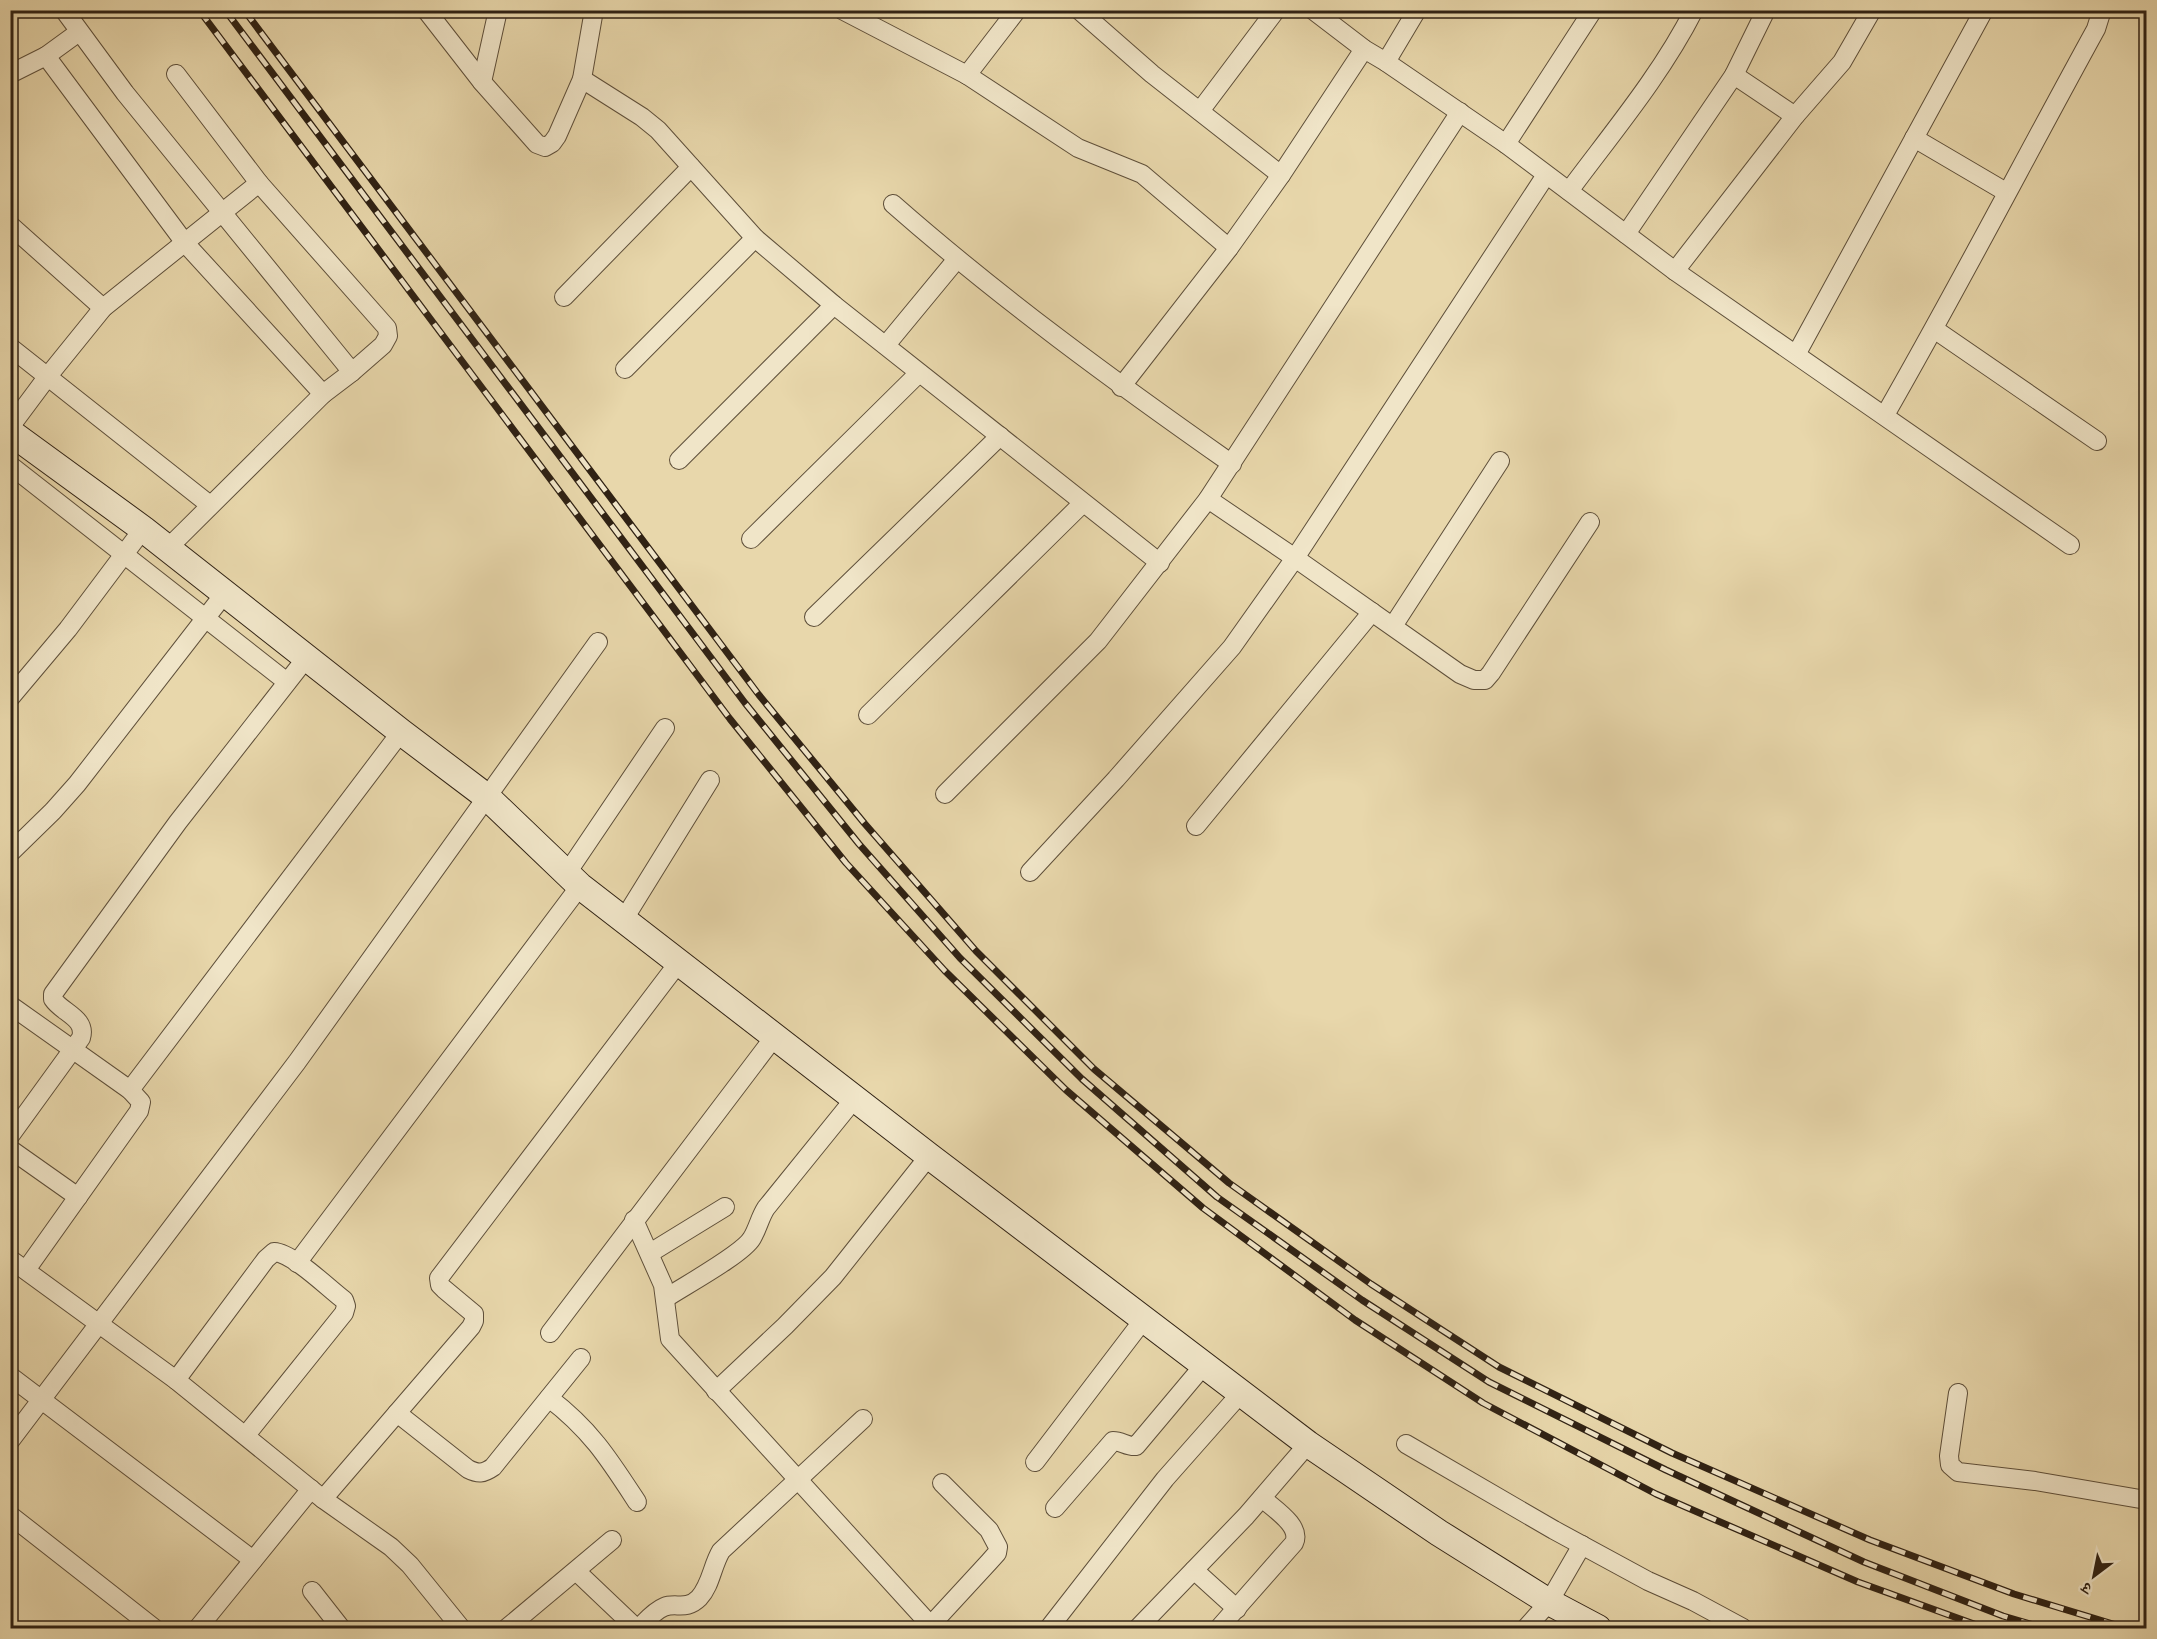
<svg xmlns="http://www.w3.org/2000/svg" width="2157" height="1639" font-family="'Old Standard TT','Noto Serif Devanagari',serif">
<style>
.lines{fill:none;stroke-linecap:round;stroke-linejoin:round}
.street-casing{stroke:#5e4f3a;stroke-width:20}
.secondary-casing{stroke:#302214;stroke-width:28}
.street{stroke:#f0e5c8;stroke-width:18}
.secondary{stroke:#f0e5c8;stroke-width:26}
.rail-casing{stroke:#302214;stroke-width:7}
.rail{stroke:#f0e5c8;stroke-width:4.5;stroke-dasharray:14;stroke-linecap:butt}
</style>
<rect width="100%" height="100%" fill="#e8d7ab"/>
<filter id="stains"><feTurbulence type="fractalNoise" baseFrequency=".00333" numOctaves="4"/><feColorMatrix values="0 0 0 0 .2 0 0 0 0 .09 0 0 0 0 .02 0 0 0 .5 -.17"/></filter>
<radialGradient id="worn" r=".72"><stop offset=".6" stop-color="#630" stop-opacity="0"/><stop offset="1" stop-color="#630" stop-opacity=".3"/></radialGradient>
<g class="lines">
<g class="street-casing">
<g id="street">
<path d="M64,10l61,83 227,279"/>
<path d="M426,10l56,72 55,62 8,3 7,-4 5,-7 25,-57 12,-69"/>
<path d="M842,10l125,65 111,73 64,26 87,74"/>
<path d="M1079,10l73,64 129,101"/>
<path d="M1313,10l51,39 22,13 120,82 169,127 395,274"/>
<path d="M46,56l139,187 138,151"/>
<path d="M1386,62l31,-52"/>
<path d="M10,74l36,-18 33,-24"/>
<path d="M967,75l50,-65"/>
<path d="M1734,75l61,41"/>
<path d="M582,79l60,38 16,13 97,108 79,67 326,258"/>
<path d="M482,82l16,-72"/>
<path d="M1200,111l76,-101"/>
<path d="M1914,138l92,54"/>
<path d="M1506,144l87,-134"/>
<path d="M1569,191c43,-58 92,-116 125,-181"/>
<path d="M893,204c107,94 222,178 339,260"/>
<path d="M10,225l93,83"/>
<path d="M1626,234l108,-159 32,-65"/>
<path d="M1675,271l120,-155 47,-54 30,-52"/>
<path d="M564,297l127,-130"/>
<path d="M1934,329l163,112"/>
<path d="M886,345l71,-86"/>
<path d="M10,347l200,158"/>
<path d="M1797,353l187,-343"/>
<path d="M625,369l130,-131"/>
<path d="M1121,387l108,-139 52,-73 83,-126"/>
<path d="M1885,415c73,-127 140,-257 211,-386l5,-16 -2,-3"/>
<path d="M10,427l38,-51 55,-68 156,-125"/>
<path d="M679,460l155,-155"/>
<path d="M10,465l277,217"/>
<path d="M1208,499l87,59 165,116 14,6h11l6,-7 99,-151"/>
<path d="M751,539l168,-166"/>
<path d="M168,548l155,-154 29,-22 31,-27 5,-9 -1,-8 -128,-145 -83,-109"/>
<path d="M814,617l186,-181"/>
<path d="M1393,626l107,-165"/>
<path d="M10,698l58,-69 75,-100"/>
<path d="M868,715l215,-212"/>
<path d="M945,794l153,-153 110,-142 252,-387"/>
<path d="M1196,826l176,-214"/>
<path d="M10,853l43,-42 24,-27 148,-191"/>
<path d="M1030,872l86,-93 116,-132 63,-89 251,-383"/>
<path d="M567,873l98,-145"/>
<path d="M624,919l86,-139"/>
<path d="M10,1005l120,85 11,12 -2,9 -113,159"/>
<path d="M130,1090l271,-358"/>
<path d="M10,1136l71,-98c6,-20 -19,-25 -28,-39v-5l125,-172 129,-165"/>
<path d="M10,1149l68,48"/>
<path d="M634,1220l29,65 7,54 263,289"/>
<path d="M650,1253l75,-46"/>
<path d="M10,1259l166,121 147,119 68,48 19,18 51,63"/>
<path d="M297,1263l283,-377"/>
<path d="M666,1298c18,-12 77,-44 86,-60 6,-10 8,-21 14,-30l89,-110"/>
<path d="M550,1333l225,-297"/>
<path d="M10,1376l243,184"/>
<path d="M176,1380l90,-121 8,-7c19,1 54,36 70,48l2,6 -2,7 -98,122"/>
<path d="M716,1391l69,-65 48,-49 96,-121"/>
<path d="M1958,1393l-9,63 1,9 8,7 77,9 111,19"/>
<path d="M549,1398c42,32 60,61 88,104"/>
<path d="M397,1413l71,56c10,5 15,5 25,-2l88,-109"/>
<path d="M10,1441l287,-379 301,-420"/>
<path d="M1406,1444l148,86 94,51 45,20 50,27"/>
<path d="M1035,1462l109,-143"/>
<path d="M323,1499l148,-172 3,-6v-7l-30,-25 -4,-4 -1,-7 240,-316"/>
<path d="M1055,1508l58,-67c9,0 14,6 23,5l68,-81"/>
<path d="M10,1515l144,113"/>
<path d="M1194,1570l43,39"/>
<path d="M576,1571l60,57"/>
<path d="M312,1591l29,37"/>
<path d="M930,1626l59,-64 8,-9 1,-6 -9,-17 -47,-47"/>
<path d="M198,1628l113,-139"/>
<path d="M507,1628l105,-88"/>
<path d="M639,1628c7,-7 15,-17 25,-21 12,-5 22,4 35,-9 12,-13 13,-32 22,-47l142,-132"/>
<path d="M1049,1628l116,-149 76,-86"/>
<path d="M1138,1628l108,-112 62,-72"/>
<path d="M1219,1628l75,-85c8,-17 -20,-34 -32,-45"/>
<path d="M1526,1628l23,-26 33,-57"/>
</g>
</g>
<g class="secondary-casing">
<path id="secondary" d="M10,432l133,97 258,203 86,65 93,89 349,270 379,288 131,89 110,69 49,26"/>
</g>
<use href="#street" class="street"/>
<use href="#secondary" class="secondary"/>
<g class="rail-casing">
<g id="rail">
<path d="M199,10l531,709 116,144 99,108 121,119 137,118 152,112 128,83 173,91 202,88 127,46"/>
<path d="M225,10l520,693 114,141 101,114 122,121 135,118 145,103 127,82 177,88 198,92 139,54 41,12"/>
<path d="M244,10l515,685 106,129 111,127 118,118 135,114 142,101 128,83 173,86 198,87 144,54 112,34"/>
</g>
</g>
<use href="#rail" class="rail"/>
</g>
<rect width="2157" height="1639" fill="none" stroke="#e8d7ab" stroke-width="36"/>
<rect x="12" y="12" width="2133" height="1615" fill="none" stroke="#302214" stroke-width="3"/>
<rect x="18" y="18" width="2121" height="1603" fill="none" stroke="#302214" stroke-width="1.5"/>
<g transform="translate(2094 1576) rotate(212)" stroke="#f0e5c8" stroke-width="4.5" paint-order="stroke">
<path d="M0-4.5L10 22L0 15L-10 22Z" fill="#302214"/>
<text y="-9" font-size="16" font-weight="bold" text-anchor="middle" fill="#302214">उ</text>
</g>
<rect width="100%" height="100%" filter="url(#stains)"/>
<rect width="100%" height="100%" fill="url(#worn)"/>
</svg>
